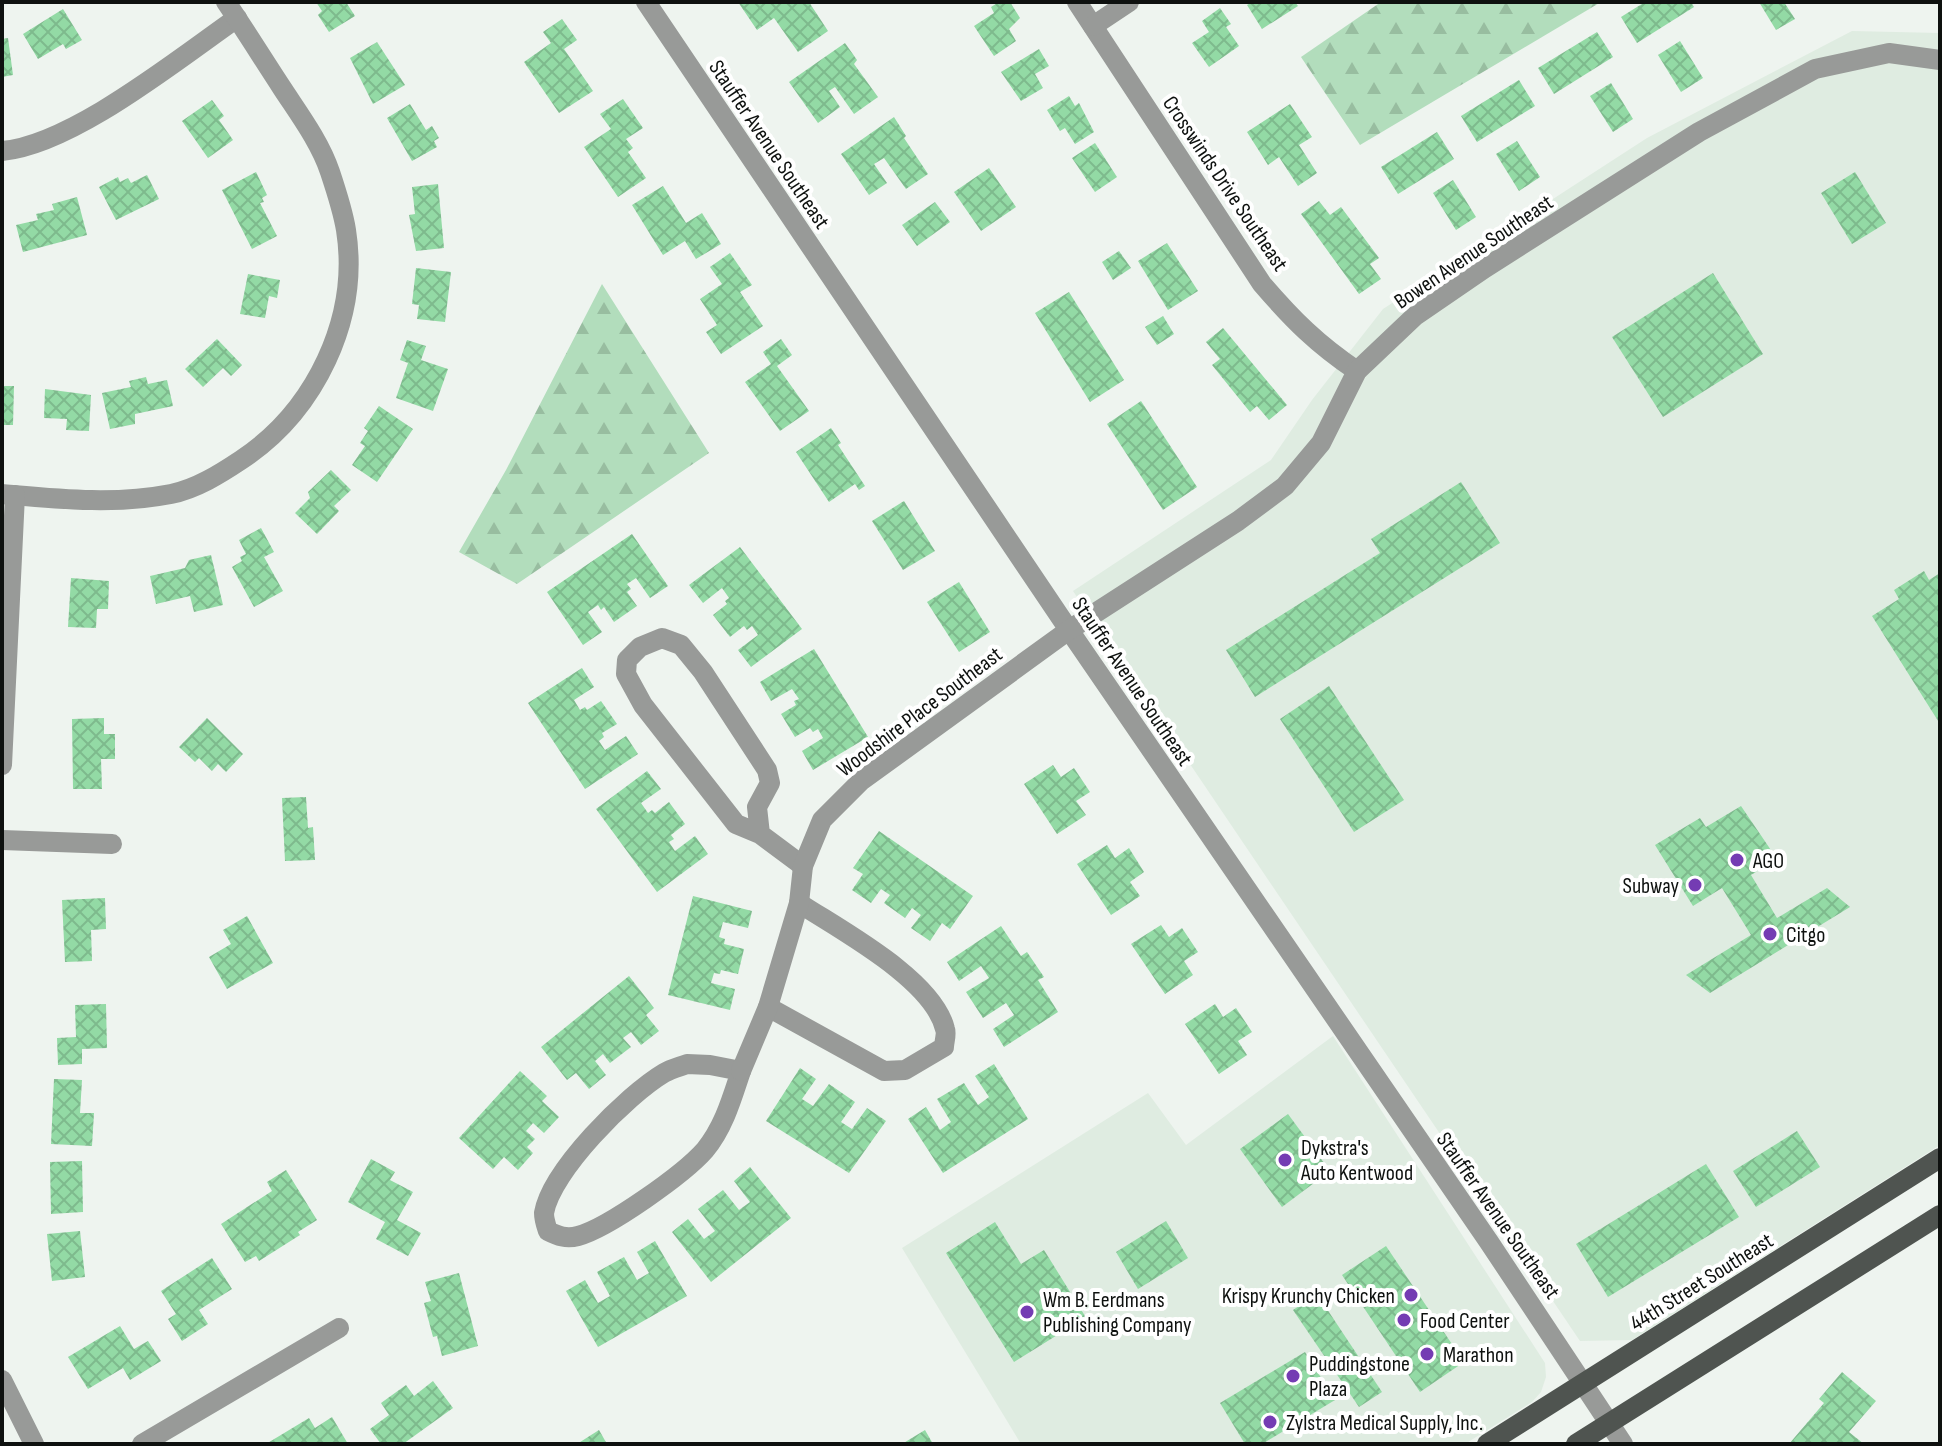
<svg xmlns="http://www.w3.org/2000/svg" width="1942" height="1446" font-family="'Sofia Sans Condensed',sans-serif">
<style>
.built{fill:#dfece1}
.forest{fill:url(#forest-firs)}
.building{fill:url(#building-cross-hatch)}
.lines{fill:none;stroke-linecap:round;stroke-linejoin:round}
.minor{stroke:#989a98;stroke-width:20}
.major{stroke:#4f5450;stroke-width:20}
.poi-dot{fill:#743cb3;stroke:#fff;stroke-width:3}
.labels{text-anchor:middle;stroke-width:8;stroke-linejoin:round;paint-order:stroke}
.street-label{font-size:22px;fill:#0e110f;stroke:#fff}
.poi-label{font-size:22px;fill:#0e110f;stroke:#fff;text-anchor:start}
</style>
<defs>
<pattern id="forest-firs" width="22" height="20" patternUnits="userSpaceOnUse" patternTransform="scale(2)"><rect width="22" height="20" fill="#b2ddbc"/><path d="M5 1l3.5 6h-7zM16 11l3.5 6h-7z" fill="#98bda0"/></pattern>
<pattern id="building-cross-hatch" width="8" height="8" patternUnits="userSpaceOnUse" patternTransform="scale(2)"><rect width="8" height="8" fill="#93daa5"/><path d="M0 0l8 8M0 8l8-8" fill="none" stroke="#7eba8d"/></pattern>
</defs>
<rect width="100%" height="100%" fill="#eef4ef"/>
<g class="built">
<path d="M1852,31l88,2v1112l-308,195 -52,1 -507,-750 198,-131 41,-60 71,-91 264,-171z"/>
<path d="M1333,1036l212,327 1,14 -5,15 -9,10 -67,42h-444l-119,-196 246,-155 38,52z"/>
</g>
<g class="forest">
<path d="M1381,2h220l-241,143 -59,-88z"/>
<path d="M602,284l107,169 -192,131 -58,-32 47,-82z"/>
</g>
<g class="building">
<path d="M316,2h30l9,14 -26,16 -11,-17 4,-4z"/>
<path d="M738,2h71l19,29 -30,21 -24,-34 -17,12z"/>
<path d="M999,2h11l10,16 -11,11 7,12 -22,15 -20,-30 20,-13 -3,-6z"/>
<path d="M1252,2h43l3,4 -36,23 -15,-24z"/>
<path d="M1645,2h46l3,5 -57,36 -16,-26z"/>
<path d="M1759,2h25l11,17 -19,11z"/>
<path d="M1220,8l11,16 -5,3 13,19 -30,21 -17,-24 17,-11 -7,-11z"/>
<path d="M63,9l19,31 -16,9 -3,-5 -25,15 -15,-25z"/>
<path d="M562,19l15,21 -13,9 29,42 -34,22 -35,-51 27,-19 -8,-11z"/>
<path d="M1597,32l16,25 -59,37 -16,-26z"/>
<path d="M8,38l5,37 -11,2v-38z"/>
<path d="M1680,41l23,37 -22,14 -23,-37z"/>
<path d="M377,42l28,43 -32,19 -23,-46z"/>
<path d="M845,43l12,17 -3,4 24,33 -24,17 -19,-27 -6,4 11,16 -22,16 -29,-41z"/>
<path d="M1039,49l10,17 -14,8 8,14 -22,13 -20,-29z"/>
<path d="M1519,80l16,26 -58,36 -16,-26z"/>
<path d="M1611,83l22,36 -20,13 -23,-36z"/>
<path d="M1069,96l6,10 4,-3 15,29 -19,12 -10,-16 -5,3 -13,-21z"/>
<path d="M623,99l20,29 -17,11 7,9 -5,4 18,26 -28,19 -34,-50 27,-18 -11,-15z"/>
<path d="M212,100l12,16 -5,4 14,20 -25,18 -26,-37z"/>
<path d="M410,104l16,26 6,-4 7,12 -5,3 3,6 -25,14 -25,-43z"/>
<path d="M1290,104l22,33 -13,8 18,28 -19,13 -19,-29 -11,8 -21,-33z"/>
<path d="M894,117l12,19 -2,2 24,36 -22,15 -22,-31 -10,6 13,19 -18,12 -28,-41z"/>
<path d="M1437,132l17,27 -56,35 -17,-27z"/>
<path d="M1517,141l23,36 -21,14 -23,-37z"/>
<path d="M1095,143l22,34 -22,15 -23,-34z"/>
<path d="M989,168l27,39 -35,24 -27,-39z"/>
<path d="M256,172l11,23 -5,3 2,4 -4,1 17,33 -25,13 -30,-59z"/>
<path d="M1855,172l31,51 -34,21 -31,-51z"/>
<path d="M147,175l12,24 -43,21 -17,-33 19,-10 2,5 8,-4 3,5z"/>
<path d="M1453,180l23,37 -20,13 -23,-37z"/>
<path d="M438,184l6,64 -28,3 -7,-36 6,-1 -3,-27z"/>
<path d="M663,186l23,37 16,-10 19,31 -25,15 -11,-18 -22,14 -31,-50z"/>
<path d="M77,197l10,38 -64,17 -7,-27 22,-5 -2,-6 18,-4 -2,-6z"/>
<path d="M1319,201l11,14 11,-8 38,51 -9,6 11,15 -22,15 -58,-80z"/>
<path d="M935,202l15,20 -33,24 -15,-21z"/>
<path d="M1167,243l31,48 -30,19 -30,-49z"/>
<path d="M1119,251l12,17 -18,12 -11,-18z"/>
<path d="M730,253l22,32 -12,7 23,34 -42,28 -15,-22 11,-7 -17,-26 22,-15 -12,-17z"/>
<path d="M416,268l35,4 -6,50 -28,-3 2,-14 -7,-1z"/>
<path d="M1713,273l50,81 -100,63 -51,-80z"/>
<path d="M248,274l32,6 -3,18 -8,-2 -4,22 -25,-4z"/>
<path d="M1069,292l55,88 -34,22 -55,-89z"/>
<path d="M1163,316l11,18 -17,11 -12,-18z"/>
<path d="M1223,328l64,77 -18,15 -12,-14 -7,6 -38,-47 8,-6 -14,-17z"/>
<path d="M217,339l25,26 -11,11 -8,-8 -20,19 -18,-18z"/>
<path d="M781,339l11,16 -15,11 32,45 -29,20 -35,-49 26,-18 -8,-12z"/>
<path d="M407,340l19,6 -5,14 27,9 -15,42 -37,-13 12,-35 -8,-3z"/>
<path d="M146,377l2,7 19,-4 6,26 -38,8v10l-25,5 -8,-36 29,-6 -2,-6z"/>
<path d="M2,386h12l-1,39h-11z"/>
<path d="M45,389l46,6 -2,36 -23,-1 1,-11 -23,-1z"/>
<path d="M1141,401l56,86 -34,23 -56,-86z"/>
<path d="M379,406l34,23 -36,53 -25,-17 13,-19 -5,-3 8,-12 -4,-3z"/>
<path d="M831,428l10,15 -3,2 27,41 -6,4 -4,-6 -26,18 -33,-50z"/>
<path d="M331,470l20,20 -17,16 5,5 -22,23 -22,-21 15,-15 -2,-6z"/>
<path d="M1461,482l39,61 -245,154 -29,-47 154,-97 -9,-14z"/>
<path d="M904,501l31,50 -32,19 -31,-49z"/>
<path d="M261,528l13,24 -10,5 19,34 -29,16 -22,-40 10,-6 -2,-4 6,-3 -7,-14z"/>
<path d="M632,534l36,52 -18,12 -14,-20 -9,6 4,5 -4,3 10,14 -23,16 -10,-15 -3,3 -3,-5 -10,7 14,20 -19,13 -36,-53z"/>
<path d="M740,547l62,82 -51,38 -13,-17 20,-15 -6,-9 -5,4 -3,-4 -14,11 -17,-22 14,-11 -2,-3 4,-3 -7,-10 -19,15 -14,-18z"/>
<path d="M211,555l12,50 -29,7 -4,-16 -34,8 -6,-28 35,-8 4,-8z"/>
<path d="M1924,571l5,9 11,-7v151l-68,-108 27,-17 -5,-9z"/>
<path d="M71,578l38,3 -1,28h-11l-1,19 -28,-1z"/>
<path d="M959,582l31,50 -31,20 -32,-50z"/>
<path d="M814,649l54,88 -55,33 -11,-19 21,-13 -5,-9 -5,3 -3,-4 -15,9 -14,-23 15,-9 -2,-4 5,-2 -7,-10 -21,12 -11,-19z"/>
<path d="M582,668l12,19 -20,13 6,10 5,-3 2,3 14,-9 16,23 -15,9 2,4 -5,4 6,9 21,-14 12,18 -53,35 -57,-86z"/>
<path d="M1329,686l75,114 -50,32 -74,-113z"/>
<path d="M104,718v16h11v25h-14l1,30h-29l-1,-70z"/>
<path d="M207,718l36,36 -17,18 -8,-8 -6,7 -13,-13 -4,4 -16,-15z"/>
<path d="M1053,765l8,12 13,-9 16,24 -14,9 10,14 -29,19 -33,-50z"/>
<path d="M647,771l14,18 -20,14 7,10 4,-3 3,3 14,-11 16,22 -14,11 3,4 -5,3 6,9 20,-15 13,18 -51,38 -61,-83z"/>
<path d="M306,797l2,31 5,-1 2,33 -30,1 -3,-63z"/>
<path d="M1741,806l36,53 -26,16 26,43 50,-30 23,19 -140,86 -24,-18 65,-40 -29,-47 -29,18 -38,-61 45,-27 6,9z"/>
<path d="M879,831l94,65 -23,33 -8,-6 -12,18 -19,-13 10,-13 -9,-7 -7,10 -21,-15 6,-8 -9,-6 -10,14 -19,-13 11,-16 -10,-6z"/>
<path d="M1107,845l8,13 14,-10 15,24 -14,10 10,14 -29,19 -34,-51z"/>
<path d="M693,896l59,15 -4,17 -25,-6 -4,15 6,2 -1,5 20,5 -6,25 -17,-4 -1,4 -6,-1 -3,10 24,6 -5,21 -62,-15z"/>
<path d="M105,898l1,31 -15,1 1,31 -27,1 -3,-62z"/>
<path d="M247,916l26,47 -46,26 -18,-32 22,-13 -8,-14z"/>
<path d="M1161,925l8,12 13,-9 16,24 -14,9 9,14 -28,19 -34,-50z"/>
<path d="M1001,926l20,30 6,-4 17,25 -6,3 20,32 -54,35 -11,-18 21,-14 -8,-12 -23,15 -17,-26 23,-14 -8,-12 -22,15 -12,-19z"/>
<path d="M629,976l25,32 -8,7 13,16 -18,14 -10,-13 -8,6 8,9 -21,16 -7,-9 -8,7 11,14 -17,14 -13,-16 -9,7 -26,-33z"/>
<path d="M106,1004l1,44 -25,1v15l-24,1 -1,-27 19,-1 -1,-32z"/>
<path d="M1215,1004l8,13 13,-9 16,24 -14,9 9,14 -28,19 -34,-50z"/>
<path d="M994,1064l34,55 -85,54 -35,-54 18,-12 14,23 11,-8 -14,-23 27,-16 14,22 11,-8 -14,-21z"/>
<path d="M800,1068l16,11 -14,20 11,7 16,-22 26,18 -14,20 11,7 15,-21 19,13 -37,52 -83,-52z"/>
<path d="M520,1071l27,25 -5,5 17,16 -15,16 -11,-10 -7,8 9,8 -8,8 6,6 -15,17 -14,-13 -11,12 -34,-31z"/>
<path d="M54,1079l28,1 -2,33h14l-2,33 -41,-2z"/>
<path d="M1288,1114l42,57 -48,36 -42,-58z"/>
<path d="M1797,1131l23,36 -64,40 -23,-36z"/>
<path d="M371,1159l24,13 -5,8 23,12 -16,28 24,13 -13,23 -32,-17 9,-17 -37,-20z"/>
<path d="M82,1161l1,51 -32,2 -1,-52z"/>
<path d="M1706,1164l33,53 -131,80 -32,-53z"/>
<path d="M750,1167l41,51 -80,64 -39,-50 16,-13 16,20 11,-8 -17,-22 25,-19 16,20 11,-8 -16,-21z"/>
<path d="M286,1170l31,50 -19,12 2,3 -41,26 -3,-5 -11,6 -24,-38 51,-33 -5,-9z"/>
<path d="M1166,1221l22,37 -50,31 -22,-37z"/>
<path d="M995,1222l26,42 23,-14 46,74 -11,7 -4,-7 -61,38 -68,-109z"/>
<path d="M80,1231l5,46 -33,4 -5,-47z"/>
<path d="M655,1241l32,55 -89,51 -32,-56 19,-11 13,23 12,-7 -13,-24 27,-15 13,23 12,-7 -12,-21z"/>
<path d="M1386,1246l78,116 -44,30 -78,-117z"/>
<path d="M212,1258l20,31 -33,21 9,14 -26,17 -14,-22 8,-5 -15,-23z"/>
<path d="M459,1273l19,73 -36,10 -5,-20 -4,1 -9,-34 7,-2 -6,-19z"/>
<path d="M1317,1294l65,98 -23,15 -66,-97z"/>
<path d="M120,1326l14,23 14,-8 13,20 -31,19 -7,-12 -35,21 -20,-32z"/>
<path d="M1305,1352l30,48 -73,44h-17l-25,-41z"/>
<path d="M1842,1372l34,29 -27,31 15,12h-75l35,-41 -5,-4z"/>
<path d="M433,1381l20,27 -50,36h-22l-11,-15 19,-14 -8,-12 25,-18 8,11z"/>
<path d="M332,1417l16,27h-82l43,-26 6,10z"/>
<path d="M599,1430l8,14h-30z"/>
<path d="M925,1430l8,14h-31z"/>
</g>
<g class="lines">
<g class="minor">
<path d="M646,2l423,628 420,612 134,202"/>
<path d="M1077,2l185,282c31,36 55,60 95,87"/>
<path d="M1093,26l36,-24"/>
<path d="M2,151c70,-6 176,-92 235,-133"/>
<path d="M2,494c57,5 112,11 169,0 25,-5 49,-20 70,-34 74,-49 119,-141 105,-230 -3,-19 -10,-40 -16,-58 -10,-30 -31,-58 -48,-84 -19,-29 -37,-58 -56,-86"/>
<path d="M2,765l13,-270"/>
<path d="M760,834l-3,-27 13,-24 -3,-13 -64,-98 -22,-27 -19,-7 -22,9 -13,13 -1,14 17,31 93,119 24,10 43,32"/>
<path d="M2,840l110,4"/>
<path d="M768,1007l116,64 21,-1 39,-23c0,-5 3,-13 1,-18 -12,-50 -105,-99 -146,-126"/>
<path d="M687,1064l23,1 31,6c-9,27 -17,56 -36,79 -21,24 -97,78 -127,86 -12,3 -20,0 -30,-5 -2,-6 -4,-11 -4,-18 7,-42 83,-118 120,-140 7,-4 15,-6 23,-9z"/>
<path d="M741,1071l27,-64 31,-104 4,-37 19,-46 39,-39 208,-151 169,-109 47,-35 36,-43 36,-72 58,-55 70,-48 214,-136 116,-63 74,-16 51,7"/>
<path d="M2,1380l32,64"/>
<path d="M142,1444l197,-116"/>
</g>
<g class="major">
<path d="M1487,1444l453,-286"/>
<path d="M1576,1444l364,-229"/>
</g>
</g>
<g class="poi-dot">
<circle cx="1737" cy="860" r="8"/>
<circle cx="1695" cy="885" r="8"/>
<circle cx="1770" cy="934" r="8"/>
<circle cx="1285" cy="1160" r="8"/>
<circle cx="1411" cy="1295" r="8"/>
<circle cx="1027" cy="1312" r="8"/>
<circle cx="1404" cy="1320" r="8"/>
<circle cx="1427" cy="1354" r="8"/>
<circle cx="1293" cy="1376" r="8"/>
<circle cx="1270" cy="1422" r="8"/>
</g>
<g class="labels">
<g class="street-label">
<text transform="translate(770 144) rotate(56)" y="8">Stauffer Avenue Southeast</text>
<text transform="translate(1226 183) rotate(56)" y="8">Crosswinds Drive Southeast</text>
<text transform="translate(1473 251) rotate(-34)" y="8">Bowen Avenue Southeast</text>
<text transform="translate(1133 681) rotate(56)" y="8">Stauffer Avenue Southeast</text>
<text transform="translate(919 711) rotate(-37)" y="8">Woodshire Place Southeast</text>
<text transform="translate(1499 1215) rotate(55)" y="8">Stauffer Avenue Southeast</text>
<text transform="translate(1701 1281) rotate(-32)" y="8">44th Street Southeast</text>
</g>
<g class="poi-label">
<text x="1753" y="868">AGO</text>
<text x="1679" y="893" text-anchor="end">Subway</text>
<text x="1786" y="942">Citgo</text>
<text x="1301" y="1155">Dykstra's<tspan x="1301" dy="25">Auto Kentwood</tspan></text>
<text x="1395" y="1303" text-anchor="end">Krispy Krunchy Chicken</text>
<text x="1043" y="1307">Wm B. Eerdmans<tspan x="1043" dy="25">Publishing Company</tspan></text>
<text x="1420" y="1328">Food Center</text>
<text x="1443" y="1362">Marathon</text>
<text x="1309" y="1371">Puddingstone<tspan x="1309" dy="25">Plaza</tspan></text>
<text x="1286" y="1430">Zylstra Medical Supply, Inc.</text>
</g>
</g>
<rect width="1942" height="1446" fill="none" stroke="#0e110f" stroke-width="8"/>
</svg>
